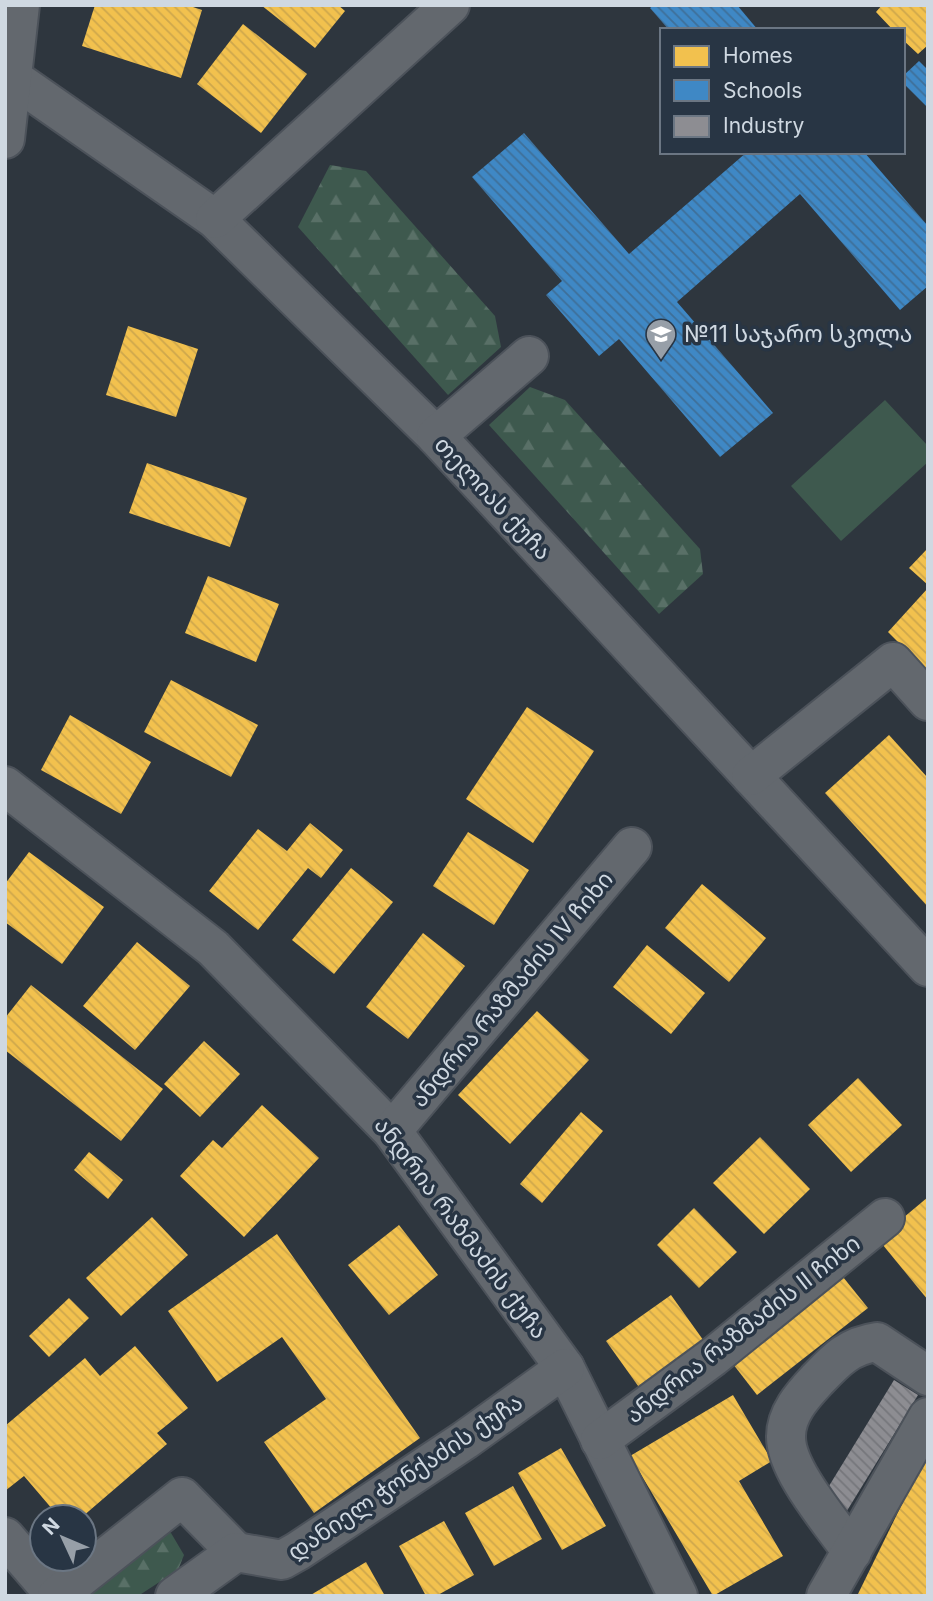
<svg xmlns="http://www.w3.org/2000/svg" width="933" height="1601" font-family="Inter,'Noto Sans Georgian',sans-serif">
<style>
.forest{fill:url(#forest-firs)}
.garden{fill:#3e594e}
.homes{fill:url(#homes-back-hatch)}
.schools{fill:url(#schools-back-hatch)}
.industry{fill:url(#industry-back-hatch)}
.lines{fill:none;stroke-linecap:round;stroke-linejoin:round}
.minor-casing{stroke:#4c525a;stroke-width:42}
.minor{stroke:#63686e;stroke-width:38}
.labels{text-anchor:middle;stroke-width:7;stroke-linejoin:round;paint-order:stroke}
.poi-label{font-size:23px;fill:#cfd8e1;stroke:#283544;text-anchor:start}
.street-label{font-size:23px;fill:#cfd8e1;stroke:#283544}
</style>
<defs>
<pattern id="forest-firs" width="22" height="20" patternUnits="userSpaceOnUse" patternTransform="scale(1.75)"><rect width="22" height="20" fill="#3e594e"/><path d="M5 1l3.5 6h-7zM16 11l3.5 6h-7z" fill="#597067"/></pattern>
<pattern id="homes-back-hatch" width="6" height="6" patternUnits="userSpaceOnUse" patternTransform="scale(1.75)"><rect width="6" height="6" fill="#f2c14e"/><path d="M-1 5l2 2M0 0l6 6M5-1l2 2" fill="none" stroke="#cea74c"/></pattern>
<pattern id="schools-back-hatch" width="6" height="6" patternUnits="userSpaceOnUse" patternTransform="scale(1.75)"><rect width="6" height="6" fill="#3f88c5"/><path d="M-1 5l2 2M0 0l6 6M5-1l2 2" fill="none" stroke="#3f6f98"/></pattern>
<pattern id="industry-back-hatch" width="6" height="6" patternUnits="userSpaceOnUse" patternTransform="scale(1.75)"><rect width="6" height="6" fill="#8d8d92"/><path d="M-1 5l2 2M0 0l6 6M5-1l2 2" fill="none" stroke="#75767b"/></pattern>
</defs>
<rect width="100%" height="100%" fill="#2e363e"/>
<g class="forest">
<path d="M330,165l36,6 129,145 6,31 -53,48 -150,-168z"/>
<path d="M530,387l35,13 135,149 3,25 -44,40 -170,-189z"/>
<path d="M171,1533l13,22 -6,15 -40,26h-53l61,-61z"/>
</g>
<path class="garden" d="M885,400l43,46v16l-87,79 -50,-55z"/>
<g class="homes">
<path d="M95,5h92l15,5 -21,68 -99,-32z"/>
<path d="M261,5h77l7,6 -30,37z"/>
<path d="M882,5h46v40l-10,9 -15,-14v-10h-10l-17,-18z"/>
<path d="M243,24l64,50 -46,59 -64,-49z"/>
<path d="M128,326l70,23 -22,68 -70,-22z"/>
<path d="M147,463l100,35 -17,49 -101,-34z"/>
<path d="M928,548v37l-19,-17z"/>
<path d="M208,576l71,28 -23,58 -71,-29z"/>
<path d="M928,588v84l-40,-40z"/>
<path d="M171,680l87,45 -27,52 -87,-45z"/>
<path d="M527,707l67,44 -61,92 -67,-44z"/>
<path d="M70,715l81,47 -30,52 -80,-44z"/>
<path d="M889,735l39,43v129l-103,-114z"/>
<path d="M310,823l33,27 -22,28 -13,-10 -50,62 -49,-39 49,-62 29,22z"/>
<path d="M468,832l61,38 -35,55 -61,-39z"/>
<path d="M29,852l75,55 -42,57 -57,-42v-38z"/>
<path d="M351,868l42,34 -59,72 -42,-34z"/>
<path d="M702,884l64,54 -37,44 -64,-54z"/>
<path d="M423,933l42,33 -57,73 -42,-32z"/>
<path d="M137,942l53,44 -55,64 -52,-44z"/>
<path d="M647,945l58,48 -34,41 -58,-47z"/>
<path d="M31,985l132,104 -42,52 -116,-91v-32z"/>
<path d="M537,1011l52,49 -79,84 -52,-49z"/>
<path d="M204,1041l36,33 -40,43 -36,-33z"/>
<path d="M858,1078l44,47 -51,47 -43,-47z"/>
<path d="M262,1105l57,53 -75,79 -64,-61 33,-36 9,8z"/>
<path d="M581,1112l22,19 -61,72 -22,-19z"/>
<path d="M760,1137l50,52 -46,45 -51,-51z"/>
<path d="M89,1152l34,28 -15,19 -34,-29z"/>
<path d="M928,1197v103l-50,-61z"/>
<path d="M694,1208l43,44 -38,36 -42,-43z"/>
<path d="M152,1217l36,38 -67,61 -35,-38z"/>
<path d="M399,1225l39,50 -49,40 -41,-50z"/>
<path d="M277,1234l143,204 -106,75 -50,-71 62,-43 -44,-62 -65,45 -49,-71z"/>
<path d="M843,1277l25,31 -111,87 -24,-31z"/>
<path d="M671,1295l35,49 -65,46 -35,-49z"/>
<path d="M69,1298l20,20 -40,39 -20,-21z"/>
<path d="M135,1346l53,62 -31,25 10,11 -85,73h-23l-35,-41 -19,15v-65l80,-68 15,18z"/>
<path d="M733,1395l39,66 -33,20 44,75 -70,40 -83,-140z"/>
<path d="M561,1448l45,78 -44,24 -44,-77z"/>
<path d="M928,1451v145h-71z"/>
<path d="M513,1486l29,53 -48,27 -29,-53z"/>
<path d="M444,1521l30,54 -38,21h-10l-27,-50z"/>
<path d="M366,1562l19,34h-76z"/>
</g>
<g class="schools">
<path d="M654,5h83l21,25h-89l-19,-22z"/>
<path d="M919,61l9,9v38l-25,-25v-7z"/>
<path d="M524,133l105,121 118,-102h117l64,74v60l-28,24 -100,-116 -123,108 96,111 -53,44 -101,-118 -20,17 -53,-61 16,-14 -90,-104z"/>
</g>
<path class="industry" d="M894,1380l24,15 -73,119 -24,-15z"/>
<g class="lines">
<g class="minor-casing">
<g id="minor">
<path d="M14,79l201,140 221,217 492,531"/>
<path d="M5,139l15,-134"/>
<path d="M215,219l235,-214"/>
<path d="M436,436l93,-80"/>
<path d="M751,776l142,-114 35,39"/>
<path d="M5,786l208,162 179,183 173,237 113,228"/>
<path d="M392,1131l240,-284"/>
<path d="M600,1440l113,-83 172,-139"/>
<path d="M5,1537l51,59"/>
<path d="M852,1552c-19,-28 -67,-82 -66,-116 0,-22 16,-40 30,-55 19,-20 32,-35 61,-39l51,34"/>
<path d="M57,1596l125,-99 54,55"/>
<path d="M175,1596l61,-44 46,8 16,-9 167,-111 100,-72"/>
<path d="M826,1596l102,-179"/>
</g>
</g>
<use href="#minor" class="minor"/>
</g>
<defs>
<g id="school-pin" transform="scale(1.575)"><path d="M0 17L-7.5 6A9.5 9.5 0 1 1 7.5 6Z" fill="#979fa8" stroke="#283544"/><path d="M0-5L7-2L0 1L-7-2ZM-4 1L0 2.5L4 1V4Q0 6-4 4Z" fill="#fff"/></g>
</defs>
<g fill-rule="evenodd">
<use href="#school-pin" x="661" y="334"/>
</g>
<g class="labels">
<g class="poi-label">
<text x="684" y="342">№11 საჯარო სკოლა</text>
</g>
<g class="street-label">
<text transform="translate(493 498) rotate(47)" y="8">თელიას ქუჩა</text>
<text transform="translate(512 989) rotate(-50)" y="8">ანდრია რაზმაძის IV ჩიხი</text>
<text transform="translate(461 1228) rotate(53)" y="8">ანდრია რაზმაძის ქუჩა</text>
<text transform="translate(743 1329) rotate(-38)" y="8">ანდრია რაზმაძის II ჩიხი</text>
<text transform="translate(405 1477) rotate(-34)" y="8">დანიელ ჭონქაძის ქუჩა</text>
</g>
</g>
<rect width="933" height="1601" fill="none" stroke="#cfd8e1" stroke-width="14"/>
<rect x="660" y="28" width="245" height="126" fill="#283544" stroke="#6b7683" stroke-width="2"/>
<rect x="674" y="46" width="35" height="21" fill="#f2c14e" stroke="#6b7683" stroke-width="2"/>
<text x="723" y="63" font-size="21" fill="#cfd8e1">Homes</text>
<rect x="674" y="80" width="35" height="21" fill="#3f88c5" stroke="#6b7683" stroke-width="2"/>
<text x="723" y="98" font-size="21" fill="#cfd8e1">Schools</text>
<rect x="674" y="116" width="35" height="21" fill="#8d8d92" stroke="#6b7683" stroke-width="2"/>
<text x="723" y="133" font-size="21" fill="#cfd8e1">Industry</text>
<g transform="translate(63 1538) rotate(314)"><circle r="33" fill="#283544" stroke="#6b7683" stroke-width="2"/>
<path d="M0-5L12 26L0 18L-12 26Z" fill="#979fa8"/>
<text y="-10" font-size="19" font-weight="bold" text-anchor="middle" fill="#cfd8e1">N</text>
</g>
</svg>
